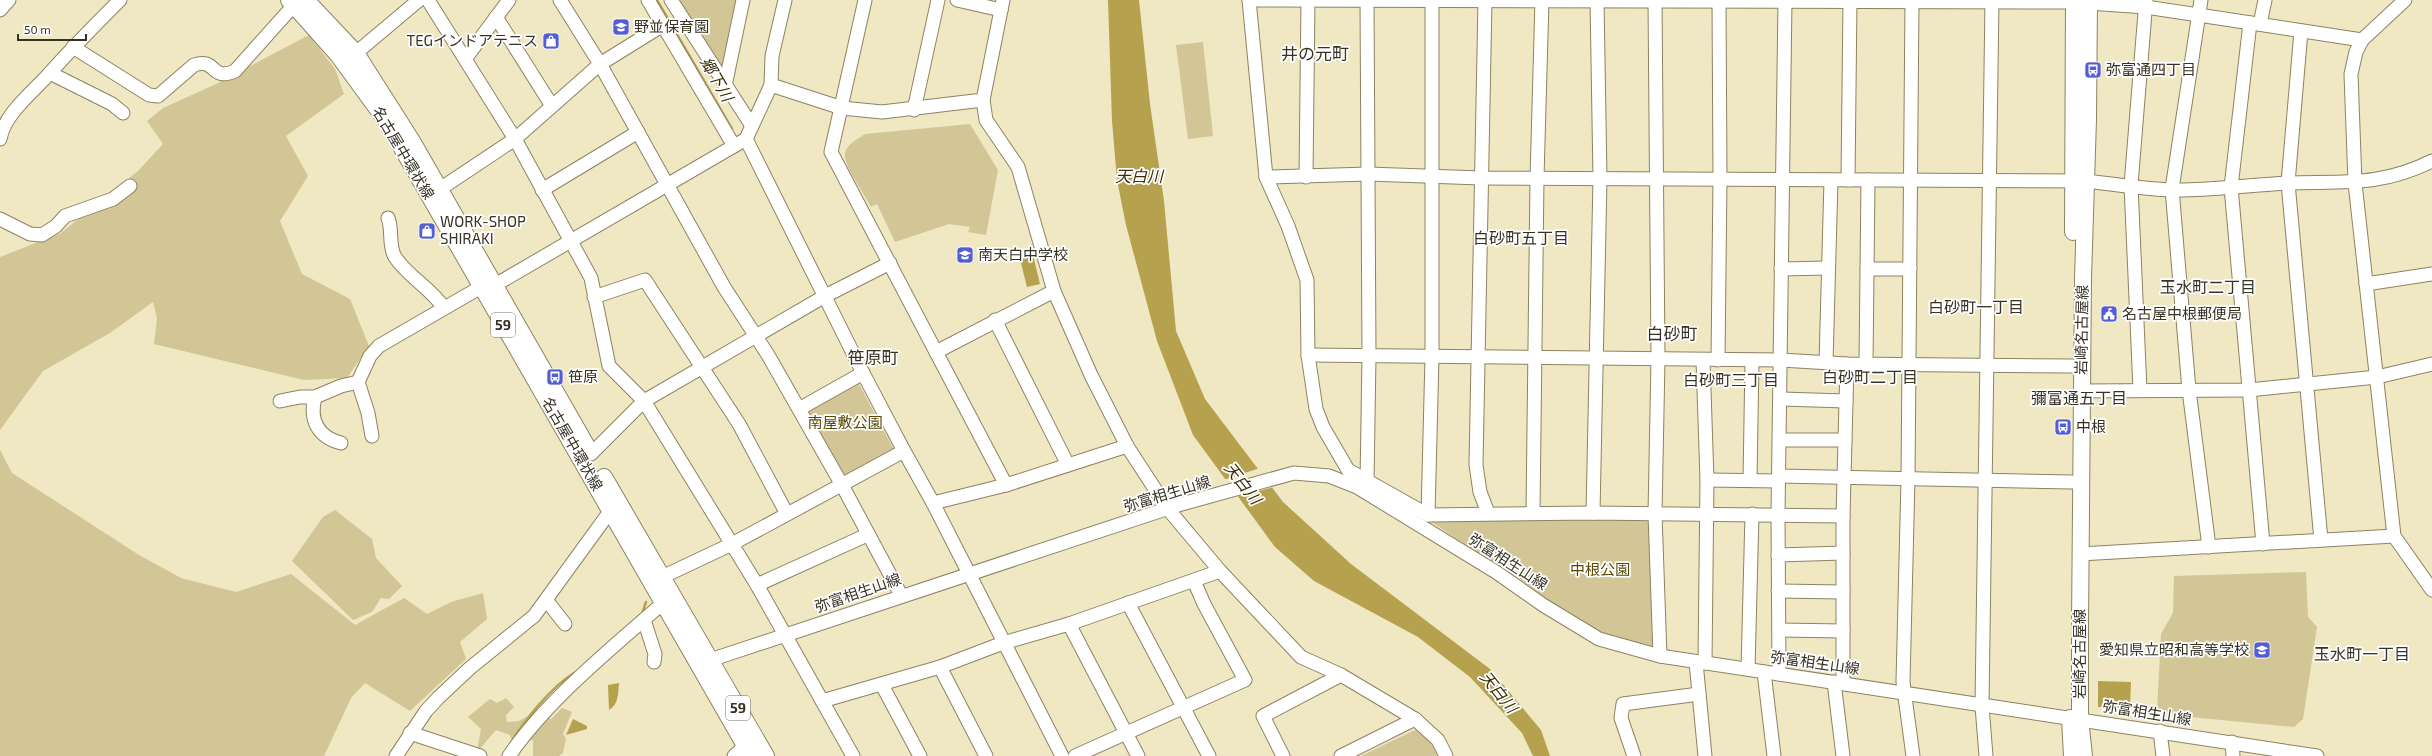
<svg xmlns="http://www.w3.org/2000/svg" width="2432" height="756" font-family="'Exo 2','Noto Sans JP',sans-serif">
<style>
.green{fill:#d2c696}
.water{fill:#b6a14e}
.pier{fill:#f0e7c3}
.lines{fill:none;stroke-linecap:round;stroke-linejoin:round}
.stream{stroke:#b6a14e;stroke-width:2.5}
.minor-casing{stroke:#8c8362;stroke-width:15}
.major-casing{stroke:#8c8362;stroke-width:18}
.minor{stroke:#fff;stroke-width:13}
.major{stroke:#fff;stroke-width:16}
.labels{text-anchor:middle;stroke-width:3.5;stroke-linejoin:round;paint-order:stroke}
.shield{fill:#fff;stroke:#727066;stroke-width:1}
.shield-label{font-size:14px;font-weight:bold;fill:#363224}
.poi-label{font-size:15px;fill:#363224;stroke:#fff;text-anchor:start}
.street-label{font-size:15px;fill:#363224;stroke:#fff}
.park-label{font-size:15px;fill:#584803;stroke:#fff}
.water-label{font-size:16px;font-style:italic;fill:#372d08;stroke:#fff}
.neighbourhood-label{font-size:16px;fill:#363224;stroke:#fff}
.quarter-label{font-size:17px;fill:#363224;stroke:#fff}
</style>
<rect width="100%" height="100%" fill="#f0e7c3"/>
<g class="green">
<path d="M675,0h64l-16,76z"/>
<path d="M309,35l26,34 9,25 -58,42 22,40 -28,45 22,53 48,25 19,47 -22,32 -43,2 -150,-36 3,-26 -4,-16 -43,31 -67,38 -43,59v-173l61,-24 77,-62 25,-27 -16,-23 16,-13 53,-24z"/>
<path d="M1203,42l10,94 -25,3 -12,-94z"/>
<path d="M970,124l28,46 -12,65 -18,-3 2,-5 -21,-3 -54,18 -18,-38 -6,3c-6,-12 -28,-42 -26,-54 2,-9 13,-14 20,-19z"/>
<path d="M858,382l36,68 -2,4 -50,23 -36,-68z"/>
<path d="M0,450l12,23 127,82 42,23 55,14 55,-18 64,51 49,-27 23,16 24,-12 32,-9 4,26 -27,23 6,17 -56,52 -45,-28 -14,15 -27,58h-324z"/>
<path d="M335,510l37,29 4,19 26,28 -13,13 -8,-1 -9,14 -19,8 -61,-59 31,-44z"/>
<path d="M1653,516l4,136 -56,-15 -175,-119z"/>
<path d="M2306,572l2,45 9,10 -14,92 -9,8 -124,-12 -13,-5 4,-76 12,-21 1,-37z"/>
<path d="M506,698l8,9 -8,8 1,7 12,-1 20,-11 12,9 11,-11 10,4 -9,22 3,4 -3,15 -4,3h-26v-16l-20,4 -3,-9 -14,-5 -19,22 4,-23 -13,-12 22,-18 7,4z"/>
<path d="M1417,729l16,16 4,11h-76z"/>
</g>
<g class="water">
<path d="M1108,0h31l11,104 14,97 12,130 29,68 78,103 68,62 139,105 51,61 9,26h-17l-11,-23 -52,-56 -52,-40 -104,-56 -39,-34 -82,-112 -36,-94 -31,-116 -9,-45 -5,-59z"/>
<path d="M1032,251l8,33 -13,3 -8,-32z"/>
<path d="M2098,681l33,1 -1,26 -32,-1z"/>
<path d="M619,683c-1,10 0,21 -10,27l-1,-25z"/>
<path d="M573,719l14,7v3l-21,6z"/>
</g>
<path class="pier" d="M1260,468l14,19 -38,10 -13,-17z"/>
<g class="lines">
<g class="stream">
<path d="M657,0l75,129"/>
<path d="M642,614l4,-12"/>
<path d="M510,744c15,-24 40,-56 64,-71"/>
</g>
<g class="minor-casing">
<g id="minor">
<path d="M428,0l87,139 76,139 18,88 35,35 113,184 96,171"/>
<path d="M560,0l40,64 124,223 44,68 74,130 59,110"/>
<path d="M648,0l86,146"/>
<path d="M671,0l81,126"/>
<path d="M785,0l-13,56 -1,29 -25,54 117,234 41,78 29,52 129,253"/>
<path d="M865,0l-34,152 105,200 118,-61 -36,-124 -32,-47 -3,-20"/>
<path d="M957,0l44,10"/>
<path d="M1249,0l825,2 72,5 216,33"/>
<path d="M1249,0l17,177 22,49 19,54 1,75 8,54 7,18 25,43 80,45 165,-2 250,3"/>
<path d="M1367,0l2,356 -2,126"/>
<path d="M1485,0l-9,465 4,27 8,21"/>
<path d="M1655,0l3,359 -3,155 5,142"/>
<path d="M1912,0l-4,479 -5,203 10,74"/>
<path d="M2201,0l-29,189 17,201 20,157"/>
<path d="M2405,0l-43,40 -6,12 -5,22 4,109 39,353 38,54"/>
<path d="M0,10l9,-10"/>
<path d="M496,17l56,89"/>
<path d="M2250,23l-19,164 32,357"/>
<path d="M2260,24l5,-24"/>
<path d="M2301,31l-13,152 33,357"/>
<path d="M73,47l76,48 9,1 36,-31c23,-8 16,17 41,6l59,-66"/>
<path d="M356,53l63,-53"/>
<path d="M465,59l44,-59"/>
<path d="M50,73l62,31 11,9"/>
<path d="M771,85l71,23 40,4 101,-12 20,-100"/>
<path d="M725,86l18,-86"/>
<path d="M914,110l24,-110"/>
<path d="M0,139c5,-26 32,-46 49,-65 23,-26 47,-50 71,-74"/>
<path d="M1266,177l102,-3 113,4 604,3c32,3 67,10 99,9 35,-1 69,-5 103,-7 56,-2 93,4 145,-22"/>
<path d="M1306,177l2,-177"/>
<path d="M1848,180l2,-180"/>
<path d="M440,189l75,-50 85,-75 63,-39"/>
<path d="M542,190l96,-58"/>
<path d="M388,218c5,12 0,27 7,39 13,20 36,31 49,51"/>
<path d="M0,219l30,15 12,1 14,-9 9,-10 48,-17 17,-13"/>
<path d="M1781,269l47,-1"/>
<path d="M1867,269h43"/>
<path d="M2366,284l66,-10"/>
<path d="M1054,291l37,84 36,71 41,63 52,62 81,86 40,18 74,44 23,21 8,16"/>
<path d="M594,297l51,-17 94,144 48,90"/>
<path d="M995,320l73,145"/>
<path d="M936,352l70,133"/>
<path d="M1308,355l473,5 66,4 226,2"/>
<path d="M1703,360l4,120 -2,183"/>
<path d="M1718,360l2,-181 -1,-179"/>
<path d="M1826,363l5,-183"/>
<path d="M1866,364l2,-184"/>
<path d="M2140,390l-9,-205 15,-185"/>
<path d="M2082,391l167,-1 128,-13 55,-13"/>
<path d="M315,397c-6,23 3,40 26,46"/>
<path d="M1781,399l65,2"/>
<path d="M280,401l20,-4h15l26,-11 17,-4"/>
<path d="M799,409l64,-36"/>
<path d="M372,436l-4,-23 -10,-31 12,-26 9,-10 102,-59 14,-2 251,-146"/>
<path d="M1780,440h65"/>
<path d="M591,454l53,-53 181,-105 65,-33"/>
<path d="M1779,476l293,6"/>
<path d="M1707,480l72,1"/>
<path d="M1750,480l2,-120"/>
<path d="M933,503l73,-18 121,-39"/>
<path d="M1533,512l4,-334 5,-178"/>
<path d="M1593,513l7,-334 -3,-179"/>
<path d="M1428,515l4,-158v-357"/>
<path d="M2080,554l314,-18"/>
<path d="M1778,555l65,-2"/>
<path d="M662,577l70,-33 172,-93"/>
<path d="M757,585l110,-50"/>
<path d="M1778,591l65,1"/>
<path d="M547,601l18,23"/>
<path d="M1128,603l81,153"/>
<path d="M644,620l11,34 -1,8"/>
<path d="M1069,624l69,132"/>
<path d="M1779,630l64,1"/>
<path d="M1696,662l9,94"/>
<path d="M701,663l477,-158 116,-32 35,3 28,11 139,85 47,33 56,34 61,17 657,100"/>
<path d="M940,667l46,89"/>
<path d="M1748,669l4,-155"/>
<path d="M1764,672l10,84"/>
<path d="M1779,674l-1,-159 7,-515"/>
<path d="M1834,682l9,74"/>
<path d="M1843,683v-167l4,-152"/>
<path d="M882,685l38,71"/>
<path d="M822,701l118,-34 63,-24 66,-19 151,-53"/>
<path d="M2160,731l3,25"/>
<path d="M410,733l70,23"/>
<path d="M2232,742l1,14"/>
<path d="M396,756l30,-45 12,-13 32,-30 64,-52 77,-106"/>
<path d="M509,756c38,-56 103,-108 154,-153"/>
<path d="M734,756l11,-10"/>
<path d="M1075,756l170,-76 -41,-76 -10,-23"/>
<path d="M1283,756l-20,-40 78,-41"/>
<path d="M1341,756l74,-37"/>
<path d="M1634,756l-13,-38 2,-14 76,-10"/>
<path d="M1986,756l-4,-50 10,-706"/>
</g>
</g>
<g class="major-casing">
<g id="major">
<path d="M289,0l49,55 49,67 364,634"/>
<path d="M306,0l50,53 56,88 177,309"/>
<path d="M2073,232l1,-232"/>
<path d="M604,477l162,279"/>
<path d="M2070,718l2,38"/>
<path d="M2084,756l-4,-38v-93l3,-347 5,-159 1,-119"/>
</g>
</g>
<use href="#minor" class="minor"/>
<use href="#major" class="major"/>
</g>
<defs>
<g id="school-square" transform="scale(0.9)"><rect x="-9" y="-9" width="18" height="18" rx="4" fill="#535dd4" stroke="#fff"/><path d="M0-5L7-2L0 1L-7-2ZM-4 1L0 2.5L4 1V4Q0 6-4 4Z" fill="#fff"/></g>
<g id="shop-square" transform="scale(0.9)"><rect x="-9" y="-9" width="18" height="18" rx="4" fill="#535dd4" stroke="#fff"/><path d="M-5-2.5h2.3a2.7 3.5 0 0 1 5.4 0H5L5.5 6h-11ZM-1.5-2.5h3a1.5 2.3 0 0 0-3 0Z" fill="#fff"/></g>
<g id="bus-square" transform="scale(0.9)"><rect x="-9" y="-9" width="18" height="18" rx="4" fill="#535dd4" stroke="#fff"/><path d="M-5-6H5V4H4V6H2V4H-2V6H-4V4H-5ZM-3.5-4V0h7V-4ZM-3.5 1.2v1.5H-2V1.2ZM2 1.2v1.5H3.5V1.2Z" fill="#fff"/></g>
<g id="civic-square" transform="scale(0.9)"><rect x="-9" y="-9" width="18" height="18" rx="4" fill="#535dd4" stroke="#fff"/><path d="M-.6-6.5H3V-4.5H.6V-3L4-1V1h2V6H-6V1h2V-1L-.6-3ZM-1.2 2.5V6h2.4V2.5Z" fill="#fff"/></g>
</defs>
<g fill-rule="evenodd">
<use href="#school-square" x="621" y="27"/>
<use href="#shop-square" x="551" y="41"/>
<use href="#bus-square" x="2093" y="70"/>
<use href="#shop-square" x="427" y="231"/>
<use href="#school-square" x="965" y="255"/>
<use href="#civic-square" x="2109" y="314"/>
<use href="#bus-square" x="555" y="377"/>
<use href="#bus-square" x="2063" y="427"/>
<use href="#school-square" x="2262" y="650"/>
</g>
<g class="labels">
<g class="shield">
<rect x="491" y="313" width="24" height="24" rx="3"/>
<rect x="726" y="696" width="24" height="24" rx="3"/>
</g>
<g class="shield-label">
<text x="503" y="330">59</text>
<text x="738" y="713">59</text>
</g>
<g class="poi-label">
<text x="634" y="32">野並保育園</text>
<text x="538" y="46" text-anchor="end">TEGインドアテニス</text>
<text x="2106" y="75">弥富通四丁目</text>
<text x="440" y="227">WORK-SHOP<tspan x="440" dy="17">SHIRAKI</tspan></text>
<text x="978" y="260">南天白中学校</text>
<text x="2122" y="319">名古屋中根郵便局</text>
<text x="568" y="382">笹原</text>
<text x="2076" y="432">中根</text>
<text x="2249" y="655" text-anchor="end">愛知県立昭和高等学校</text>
</g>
<g class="street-label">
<text transform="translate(403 153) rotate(59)" y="5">名古屋中環状線</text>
<text transform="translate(2082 330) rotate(-89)" y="5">岩崎名古屋線</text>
<text transform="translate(572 444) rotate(60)" y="5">名古屋中環状線</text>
<text transform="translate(1167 494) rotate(-17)" y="5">弥富相生山線</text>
<text transform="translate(1508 562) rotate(33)" y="5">弥富相生山線</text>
<text transform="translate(858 593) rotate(-19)" y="5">弥富相生山線</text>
<text transform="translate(2080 654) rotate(-90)" y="5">岩崎名古屋線</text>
<text transform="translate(1815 663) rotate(8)" y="5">弥富相生山線</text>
<text transform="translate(2147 713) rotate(9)" y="5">弥富相生山線</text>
</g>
<g class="park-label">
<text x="845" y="428">南屋敷公園</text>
<text x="1600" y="575">中根公園</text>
</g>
<g class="water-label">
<text transform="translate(717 79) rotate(60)" y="6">郷下川</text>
<text x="1139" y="182">天白川</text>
<text transform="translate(1243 483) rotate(52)" y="6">天白川</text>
<text transform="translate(1499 692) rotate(51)" y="6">天白川</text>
</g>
<g class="neighbourhood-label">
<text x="1521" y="244">白砂町五丁目</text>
<text x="2208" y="293">玉水町二丁目</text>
<text x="1976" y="313">白砂町一丁目</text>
<text x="1870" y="383">白砂町二丁目</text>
<text x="1731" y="386">白砂町三丁目</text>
<text x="2079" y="404">彌富通五丁目</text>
<text x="2362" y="660">玉水町一丁目</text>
</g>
<g class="quarter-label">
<text x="1315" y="60">井の元町</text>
<text x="1672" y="340">白砂町</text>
<text x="873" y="364">笹原町</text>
</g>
</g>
<path d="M18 34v6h68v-6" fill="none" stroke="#363224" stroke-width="2"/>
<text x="24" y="34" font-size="12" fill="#363224" stroke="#ffffff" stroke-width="3" paint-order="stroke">50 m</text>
</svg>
